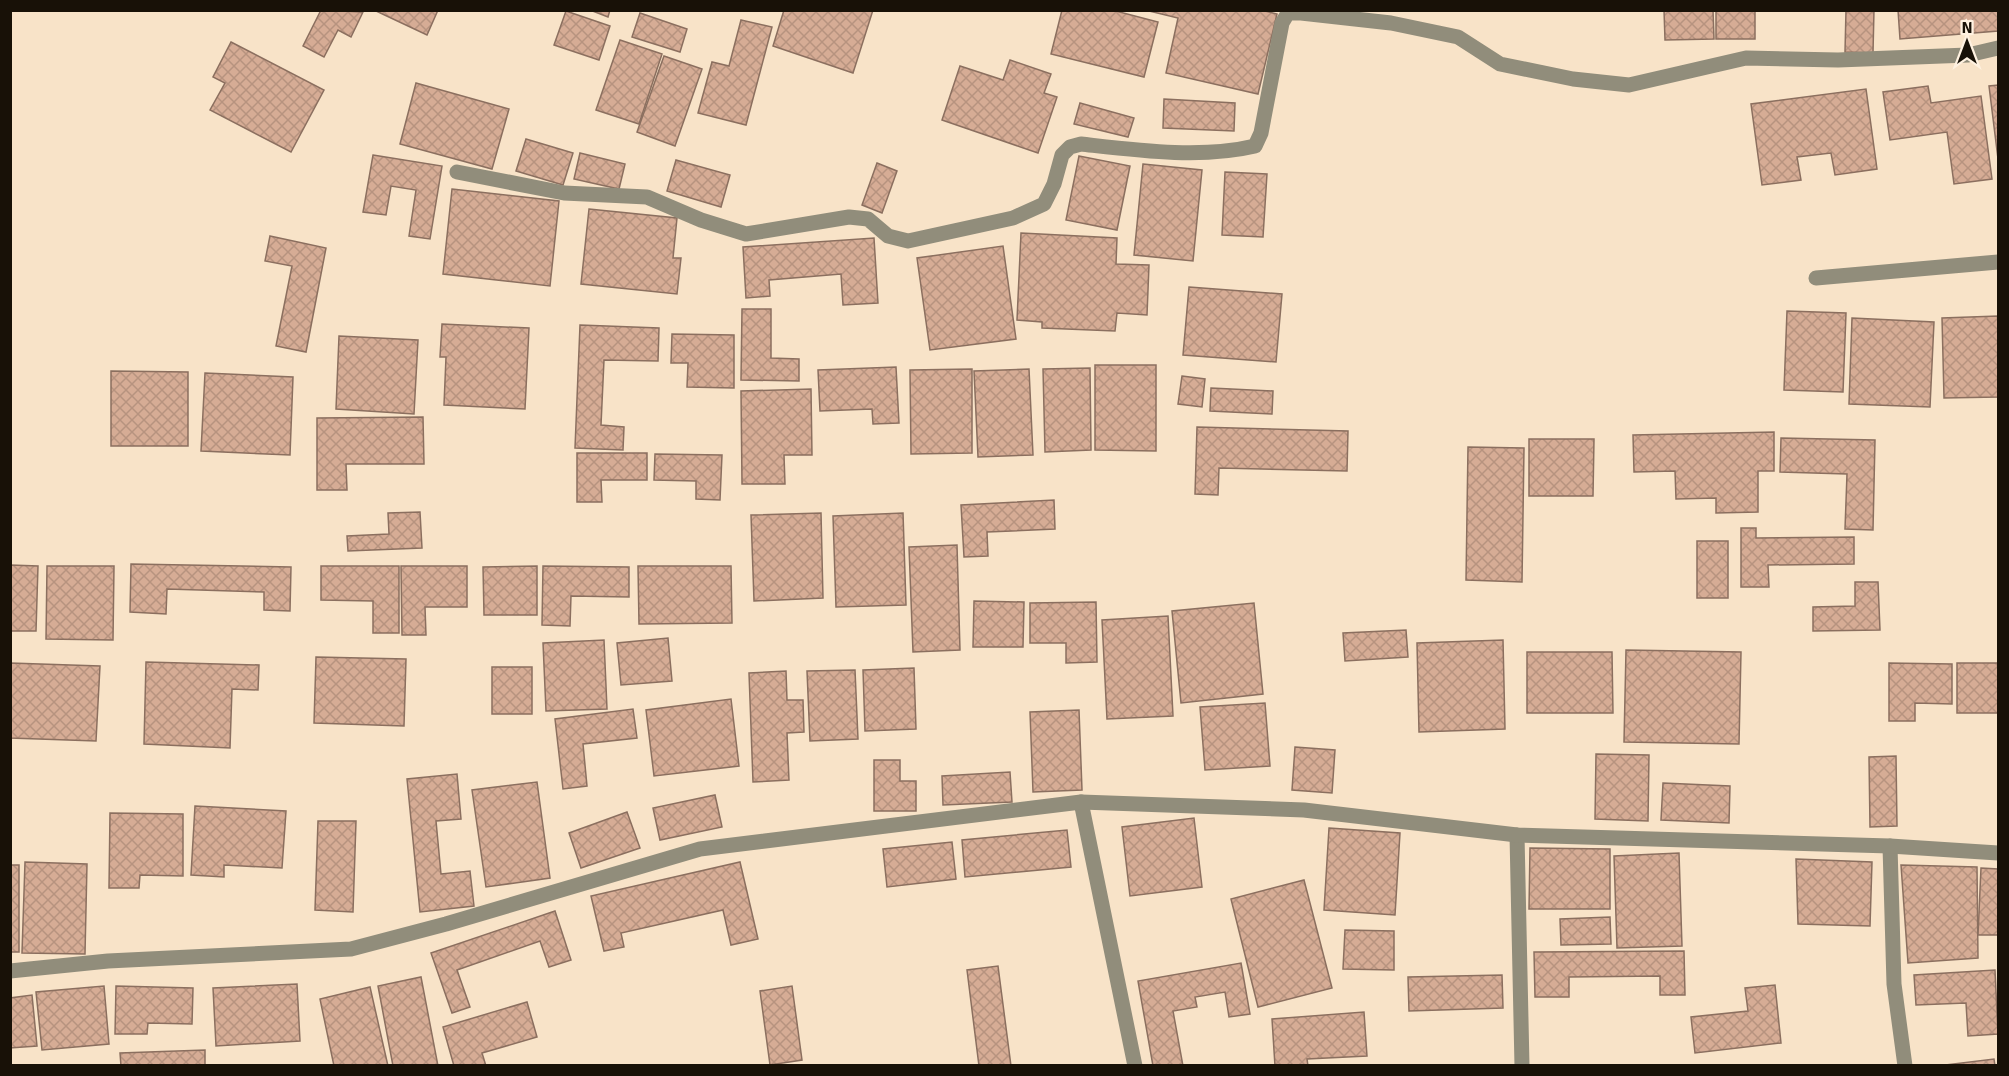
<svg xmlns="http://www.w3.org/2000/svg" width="2009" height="1076" font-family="Signika,sans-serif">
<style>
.building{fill:url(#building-cross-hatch);stroke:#8b6f5f;stroke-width:1.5}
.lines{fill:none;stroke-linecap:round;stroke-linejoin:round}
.minor{stroke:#918d7b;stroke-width:15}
</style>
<defs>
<pattern id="building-cross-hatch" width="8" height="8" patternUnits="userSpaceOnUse" patternTransform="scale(1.5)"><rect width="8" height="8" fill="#d6ac95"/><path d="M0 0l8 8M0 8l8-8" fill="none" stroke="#b7937f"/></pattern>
</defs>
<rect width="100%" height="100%" fill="#f8e3c8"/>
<g class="building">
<path d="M321,10l42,2 -12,25 -13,-7 -14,27 -21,-11z"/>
<path d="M374,10h64l-11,25z"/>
<path d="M590,10h20l-2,7z"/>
<path d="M784,10h89l-20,63 -80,-27z"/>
<path d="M1062,10h50l46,12 -14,55 -93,-23z"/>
<path d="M1145,10h116l16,4 -19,80 -92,-21 12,-55z"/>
<path d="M1664,10h49l1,29 -49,1z"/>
<rect x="1716" y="10" width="39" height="29"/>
<path d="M1846,10h28l-1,43 -28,-1z"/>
<path d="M1898,10h100v21l-98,8z"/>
<path d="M566,11l44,15 -11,34 -45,-15z"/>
<path d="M640,13l47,16 -7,23 -48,-15z"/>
<path d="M741,20l31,7 -26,98 -48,-12 14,-51 17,4z"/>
<path d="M620,40l42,14 -23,70 -43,-14z"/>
<path d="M231,42l93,48 -33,62 -81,-42 15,-27 -12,-6z"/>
<path d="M664,56l38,13 -27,77 -38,-14z"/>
<path d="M1010,60l41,14 -7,19 13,4 -19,56 -96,-33 18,-54 43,14z"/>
<path d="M416,83l93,26 -17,60 -92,-25z"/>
<path d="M1998,85v74l-9,-73z"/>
<path d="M1928,86l3,17 50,-7 11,83 -38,5 -7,-52 -57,8 -7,-48z"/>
<path d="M1866,89l11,80 -42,6 -4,-22 -34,4 4,23 -39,5 -11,-81z"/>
<path d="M1164,99l71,4 -1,28 -71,-3z"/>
<path d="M1080,103l54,15 -6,19 -54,-13z"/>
<path d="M526,139l47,14 -10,32 -47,-14z"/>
<path d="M580,153l45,11 -6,25 -45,-10z"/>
<path d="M373,155l69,11 -12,73 -21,-3 7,-46 -25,-4 -5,29 -23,-3z"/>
<path d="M1079,156l51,10 -13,64 -51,-10z"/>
<path d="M676,160l54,15 -9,32 -54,-16z"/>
<path d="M877,163l20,8 -15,42 -20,-8z"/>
<path d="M1143,164l59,6 -9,91 -59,-6z"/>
<path d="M1225,172l42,2 -4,63 -41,-2z"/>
<path d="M452,189l107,12 -9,85 -107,-12z"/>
<path d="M589,209l88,9 -4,40h8l-4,36 -96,-10z"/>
<path d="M1021,233l96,5 -1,26 33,1 -2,50 -30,-2 -2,18 -73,-3v-6l-25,-2z"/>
<path d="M270,236l56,12 -20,104 -30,-6 16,-80 -27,-5z"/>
<path d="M874,238l4,65 -35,2 -2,-31 -72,6 1,16 -24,2 -3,-51z"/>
<path d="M1003,246l13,93 -86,11 -13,-92z"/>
<path d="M1189,287l93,7 -6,68 -93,-7z"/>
<path d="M742,309h29v49l28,1v22l-58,-1z"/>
<path d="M1787,311l59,2 -3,79 -59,-2z"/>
<path d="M1998,316v81l-54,1 -2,-80z"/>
<path d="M1852,318l82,4 -4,85 -81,-3z"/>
<path d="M442,324l87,4 -4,81 -81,-4 2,-48h-6z"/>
<path d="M580,325l79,3 -1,33 -54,-1 -3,65 23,2 -1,23 -48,-2z"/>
<path d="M672,334l62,1v53l-47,-1 1,-24h-17z"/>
<path d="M339,336l79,4 -4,74 -78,-5z"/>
<path d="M1095,365h61v86l-61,-1z"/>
<path d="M896,367l3,56 -26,1 -1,-15 -52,2 -2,-41z"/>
<path d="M1090,368l1,82 -46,2 -2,-83z"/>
<path d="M972,369v84l-61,1 -1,-84z"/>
<path d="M1029,369l4,86 -55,2 -4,-86z"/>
<path d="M111,371l77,1v74h-77z"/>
<path d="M205,373l88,4 -3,78 -89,-4z"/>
<path d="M1182,376l23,3 -3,28 -24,-3z"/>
<path d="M1211,388l62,3 -1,23 -62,-3z"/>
<path d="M811,389l1,66h-28l1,29h-43l-1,-93z"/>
<path d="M423,417l1,47h-78l1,26h-30v-72z"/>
<path d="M1197,427l151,4 -1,40 -128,-3 -1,27 -23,-1z"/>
<path d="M1774,432v39h-16v41l-42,1v-15l-40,1 -1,-28 -41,1 -1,-37z"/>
<path d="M1781,438l94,2 -2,90 -28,-1 2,-55 -67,-2z"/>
<path d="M1529,439h65l-1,57h-64z"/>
<path d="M1468,447l56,1 -2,134 -56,-2z"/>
<path d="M577,453h70v27h-46l1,22h-25z"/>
<path d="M655,454l67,1 -2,45 -24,-1v-18l-42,-1z"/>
<path d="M1054,500l1,29 -68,3 1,24 -24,1 -3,-52z"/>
<path d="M420,512l2,36 -74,3 -1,-15 42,-2 -1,-21z"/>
<path d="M821,513l2,85 -69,3 -3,-86z"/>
<path d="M903,513l3,92 -70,2 -3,-91z"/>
<path d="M1741,528h15v10l98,-1v27l-86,1 1,22h-28z"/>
<rect x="1697" y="541" width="31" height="57"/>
<path d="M957,545l3,105 -47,2 -4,-105z"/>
<path d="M131,564l160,3 -1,44 -26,-1v-18l-97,-3 -1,25 -36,-2z"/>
<path d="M10,565l28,1 -2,65h-26z"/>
<path d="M47,566h67l-1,74 -67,-1z"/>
<path d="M321,566h78v67h-26v-32l-52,-1z"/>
<path d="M401,566h66v41h-42l1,28h-24z"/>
<path d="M537,566v49h-53l-1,-48z"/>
<path d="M543,566l86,1v30l-58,-1 -1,30 -28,-1z"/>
<path d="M638,566h93l1,57 -93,1z"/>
<path d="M1855,582h23l2,48 -67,1v-24l42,-1z"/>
<path d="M974,601l50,1 -1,45h-50z"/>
<path d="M1096,602l1,60 -31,1v-20h-36v-40z"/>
<path d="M1254,603l9,91 -82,9 -9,-92z"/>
<path d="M1168,616l5,100 -66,3 -5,-99z"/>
<path d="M1406,630l2,27 -63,4 -2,-28z"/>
<path d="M668,638l4,43 -51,4 -4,-42z"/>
<path d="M604,640l3,69 -61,2 -3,-68z"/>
<path d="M1503,640l2,89 -86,3 -2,-89z"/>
<path d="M1626,650l115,2 -2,92 -115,-2z"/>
<path d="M1527,652h85l1,61h-86z"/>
<path d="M316,657l90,2 -2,67 -90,-3z"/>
<path d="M146,662l113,3 -1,25 -26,-1 -2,59 -86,-4z"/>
<path d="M10,663l90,3 -4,75 -86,-3z"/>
<path d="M1889,663l63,1v40l-37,-1v18h-26z"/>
<rect x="1957" y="663" width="41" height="50"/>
<rect x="492" y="667" width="40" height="47"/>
<path d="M914,668l2,61 -51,2 -2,-61z"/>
<path d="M855,670l3,69 -48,2 -3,-70z"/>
<path d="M786,671l1,29h16l1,32 -17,1 2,47 -36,2 -4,-109z"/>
<path d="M731,699l8,67 -85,10 -8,-66z"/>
<path d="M1265,703l5,63 -65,4 -5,-63z"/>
<path d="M633,709l4,29 -54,6 4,42 -24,3 -8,-70z"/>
<path d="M1079,710l3,80 -49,2 -3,-80z"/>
<path d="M1295,747l40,3 -3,43 -40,-3z"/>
<path d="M1596,754l53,1 -1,66 -53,-2z"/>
<path d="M1896,756l1,70 -27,1 -1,-70z"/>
<path d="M874,760h26v21h16v30h-42z"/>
<path d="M1010,772l2,30 -69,3 -1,-29z"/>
<path d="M457,774l4,45 -25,2 5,53 29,-3 4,35 -54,6 -13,-133z"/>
<path d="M537,782l13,96 -64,9 -14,-97z"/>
<path d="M1663,783l67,3 -1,37 -68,-3z"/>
<path d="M715,795l7,32 -62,13 -7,-32z"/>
<path d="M195,806l91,5 -4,57 -58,-3v12l-33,-2z"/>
<path d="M627,812l13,36 -59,20 -12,-35z"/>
<path d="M110,813l73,1v62l-43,-1 -1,13h-30z"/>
<path d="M1194,818l8,69 -72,9 -8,-69z"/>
<path d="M318,821h38l-3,91 -38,-2z"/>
<path d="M1329,828l71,5 -5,82 -71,-5z"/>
<path d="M1067,830l4,37 -106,10 -3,-37z"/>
<path d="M952,842l4,37 -69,8 -4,-38z"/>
<path d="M1530,848l80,1v60h-81z"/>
<path d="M1679,853l3,93 -65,2 -3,-92z"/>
<path d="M1796,859l76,3 -2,64 -72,-2z"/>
<path d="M25,862l62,2 -2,90 -63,-1z"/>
<path d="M740,862l18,77 -27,6 -8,-35 -102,23 3,14 -20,4 -13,-55z"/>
<rect x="10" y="865" width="9" height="87"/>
<path d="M1901,865l76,2 1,91 -70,5z"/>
<path d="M1981,868l17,1v66h-20z"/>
<path d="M1304,880l28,108 -74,19 -27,-108z"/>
<path d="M555,911l16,49 -22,7 -9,-26 -83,29 13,37 -18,6 -21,-60z"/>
<path d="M1610,917l1,27 -50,1 -1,-26z"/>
<path d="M1345,930l49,1v39l-51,-1z"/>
<path d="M1684,951l1,44h-25v-19l-91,1v20h-34l-1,-45z"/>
<path d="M1241,963l9,51 -21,3 -4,-25 -30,5 2,10 -24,4 10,55h-30l-15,-85z"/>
<path d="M998,966l13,100h-32l-12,-96z"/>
<path d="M1995,970l3,64 -30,2 -2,-33 -50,2 -2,-30z"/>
<path d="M1502,975l1,33 -94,3 -1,-34z"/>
<path d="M421,977l17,89h-45l-15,-80z"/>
<path d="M297,984l3,57 -84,5 -3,-58z"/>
<path d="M1775,985l6,58 -86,10 -4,-36 57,-6 -3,-23z"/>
<path d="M104,986l5,58 -67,6 -6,-58z"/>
<path d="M116,986l77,2 -1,36 -44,-1 -1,11h-32z"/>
<path d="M792,986l10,74 -32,5 -10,-74z"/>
<path d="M370,987l18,79h-54l-14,-67z"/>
<path d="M32,995l5,51 -27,2v-50z"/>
<path d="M527,1002l10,35 -55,16 4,13h-32l-11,-39z"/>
<path d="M1364,1012l3,44 -60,3 1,7h-33l-3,-47z"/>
<path d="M205,1050v16h-84l-1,-13z"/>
<path d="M1994,1059l1,7h-58z"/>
</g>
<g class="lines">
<g class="minor">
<path d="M457,172l107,21 83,4 54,23 45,14 103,-17 19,2 20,17 20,5 105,-23 31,-14 10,-20 8,-29 8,-8 11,-3c54,6 120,15 174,2l6,-13 21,-110 6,-10h13l90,10 67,14 42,27 73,15 56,6 117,-27 92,2 130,-5 30,-7"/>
<path d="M1816,278l182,-16"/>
<path d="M1081,802l54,264"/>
<path d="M1517,835l5,231"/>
<path d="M1890,846l4,138 11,82"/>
<path d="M10,971l98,-10 243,-12 95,-25 254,-75 381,-47 223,8 213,25 373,11 108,7"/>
</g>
</g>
<rect width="2009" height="1076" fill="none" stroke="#181107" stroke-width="24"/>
<g transform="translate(1967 42)" stroke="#fff2e1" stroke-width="4.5" paint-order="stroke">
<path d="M0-4.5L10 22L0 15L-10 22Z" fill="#181107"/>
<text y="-9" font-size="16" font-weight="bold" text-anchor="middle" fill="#181107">N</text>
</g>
</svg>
